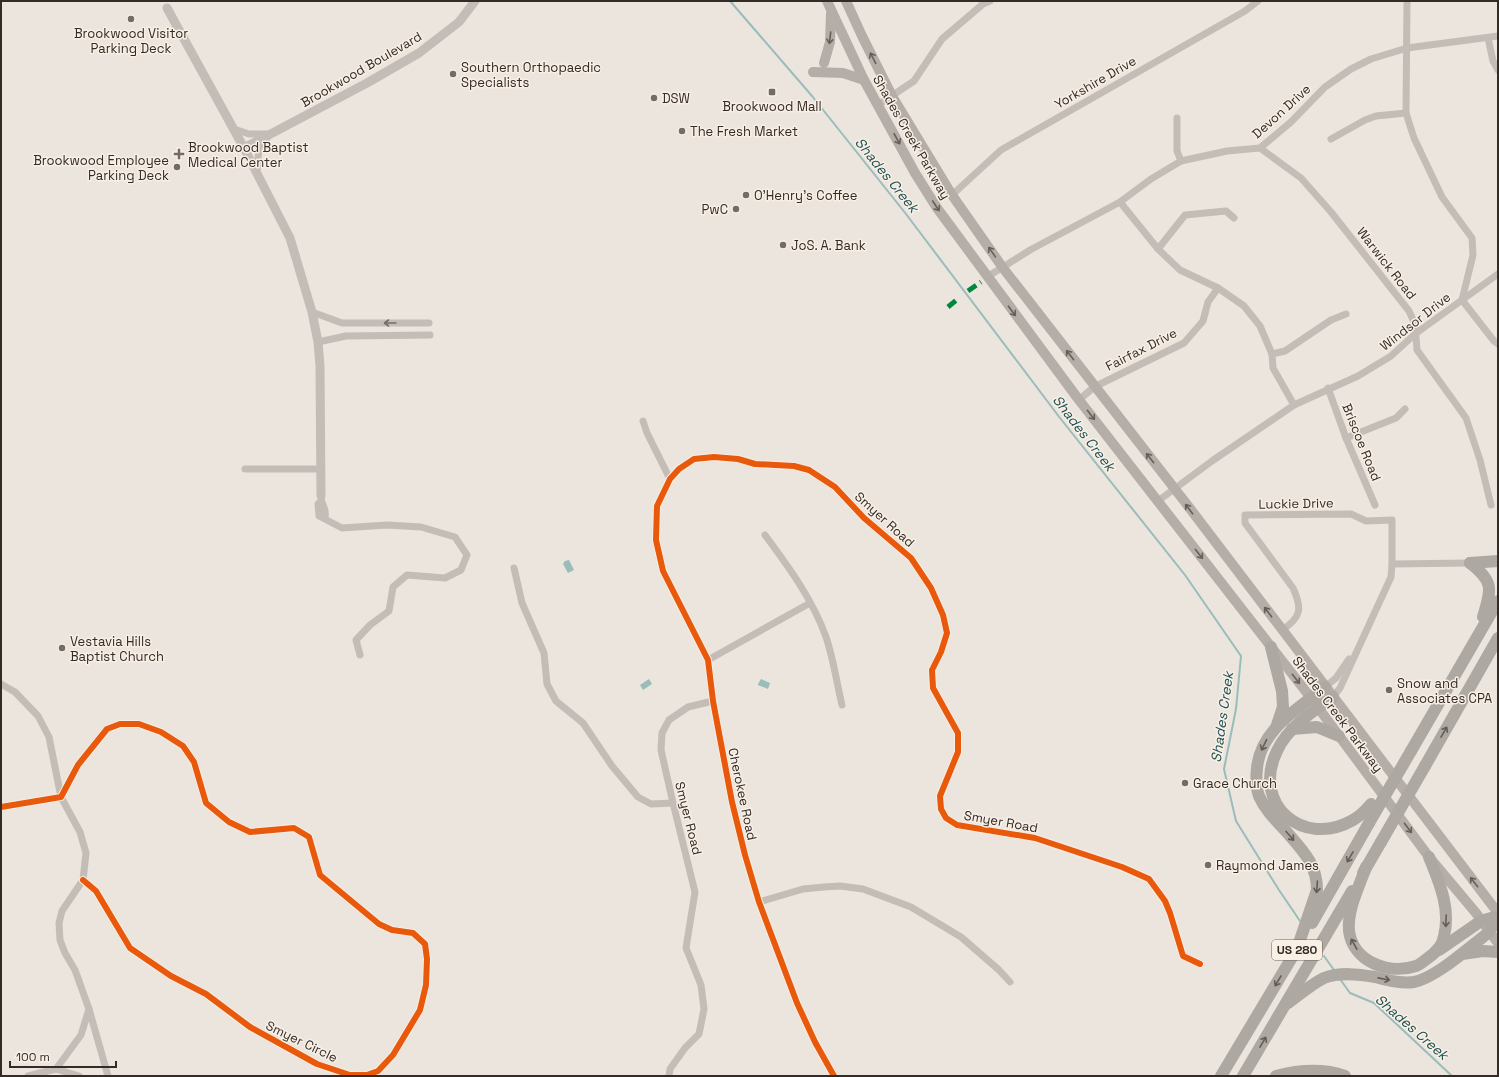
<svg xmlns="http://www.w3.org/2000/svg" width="1499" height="1077" font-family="'Space Grotesk',sans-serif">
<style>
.water{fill:#9abcbb}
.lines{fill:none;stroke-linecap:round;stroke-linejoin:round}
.stream{stroke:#9abcbb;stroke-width:2}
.minor{stroke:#c4bdb7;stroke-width:7}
.tertiary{stroke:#c4bdb7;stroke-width:9}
.secondary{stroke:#b5ada8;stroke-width:10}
.trunk{stroke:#aea8a2;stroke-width:12}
.trunk-bridge{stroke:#aea8a2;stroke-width:12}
.quiet{stroke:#00873e;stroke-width:5;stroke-dasharray:10 5;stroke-linecap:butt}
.cycleway-casing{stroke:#f8efe5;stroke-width:8}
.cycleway{stroke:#e8590c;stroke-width:6}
.oneway{stroke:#685e5a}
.oneway2{stroke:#756c67}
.oneway3{stroke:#655c58}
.poi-dot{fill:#746b66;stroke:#f8efe5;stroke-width:1.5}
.labels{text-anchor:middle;stroke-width:3;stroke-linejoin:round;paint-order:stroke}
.shield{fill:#f8efe5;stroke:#6f655f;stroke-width:1}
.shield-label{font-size:12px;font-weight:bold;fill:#342a26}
.poi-label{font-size:13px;fill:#342a26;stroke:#f8efe5;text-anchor:start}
.street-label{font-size:13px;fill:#342a26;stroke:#f8efe5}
.water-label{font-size:14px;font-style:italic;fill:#1d5054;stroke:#f8efe5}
</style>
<rect width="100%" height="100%" fill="#ebe5de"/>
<g class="water">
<path d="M569,560l5,10 -6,3 -5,-9 2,-3z"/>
<path d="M649,679l3,5 -9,6 -3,-5z"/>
<path d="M761,679l9,4 -2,6 -10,-4v-1z"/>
</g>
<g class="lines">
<g class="stream">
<path d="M730,1l82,95 94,118 154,204 125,157 56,81 -5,53 -12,60 12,52 43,69 21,31"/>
<path d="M1324,956l10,14"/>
<path d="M1340,979l10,14 24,10 78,73"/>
</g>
<g class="minor">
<path d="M1407,1l-1,112 8,25 28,59 30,41 1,17 -11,45"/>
<path d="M1488,38l5,23 5,9"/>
<path d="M878,105l36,-24 28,-42 41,-35 7,-3"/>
<path d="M1177,118v33l4,10"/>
<path d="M234,129l15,5h21"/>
<path d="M1331,139l34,-19 11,-4 30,-3"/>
<path d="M1260,148l41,30 30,34 78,99 6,13 2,26 49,68 14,42 11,45"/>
<path d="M257,172l2,-25 9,-10"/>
<path d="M952,195l49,-45 244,-139 13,-10"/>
<path d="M1120,202l38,47 22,21 38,18 26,18 16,20 12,28 1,14 21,37"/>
<path d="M1158,249l27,-34 41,-4 8,7"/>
<path d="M987,277l43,-27 90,-48 31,-23 30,-18 46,-10 33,-3 31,-26 34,-35 26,-18 20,-10 36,-11 91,-12"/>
<path d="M1462,300l32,41 4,3"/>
<path d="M312,312l30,11h87"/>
<path d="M318,342l28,-6 84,-1"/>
<path d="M1272,354l13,-3 46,-31 15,-6"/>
<path d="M1328,388l18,50 29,67"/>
<path d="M1079,400l15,-13 90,-44 19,-22 5,-19 10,-14"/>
<path d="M643,421l4,12 23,46"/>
<path d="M1346,438l50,-20 9,-9"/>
<path d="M245,469h76"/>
<path d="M321,496c0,10 6,11 4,22"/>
<path d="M321,501l-3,3 1,12 23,12 45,-3 34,2 34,10 12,18 -6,15 -16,8 -38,-3 -14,12 -4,24 -19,14 -14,15 4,15"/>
<path d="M1158,501l54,-40 82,-56 64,-29 33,-20 24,-22 83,-60"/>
<path d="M765,535c23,31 48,65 61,102 7,20 11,47 16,68"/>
<path d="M1392,564l78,-1"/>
<path d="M514,568l8,35 22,50 3,31 9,17 27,22 29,43 26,31 13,7 22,-1"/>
<path d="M1282,630c20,-13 20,-22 11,-42l-48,-65v-8l106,-1 15,7 26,-1v44l-1,13 -51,111 -7,9"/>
<path d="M708,660l102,-57"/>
<path d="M1,684l14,8 23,24 11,21 12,60 19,35 6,21 -3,27 -21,31 -3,12 1,17 5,13 10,17 14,39 -8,26 -25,34 -28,7"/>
<path d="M1325,687l11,-9 13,-19"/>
<path d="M1,807l60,-10 17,-32 29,-36 13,-5h19l22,8 22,14 11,16 12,41 23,19 21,10 44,-4 15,9 11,38 59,49 13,6 21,3 12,11 2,15 -1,26 -6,25 -27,45 -15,16 -11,4h-17l-33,-11 -67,-37 -44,-33 -35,-18 -41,-28 -34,-57 -13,-11"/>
<path d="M759,902l44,-13 21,-2 16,-1 23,3 48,18 50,30 38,33 11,12"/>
<path d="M89,1009l19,67"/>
<path d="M56,1069l23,7"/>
<path d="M669,1076l1,-7 15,-21 14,-14 5,-25 -3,-24 -15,-37 9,-56 -22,-89 -12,-53 1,-17 7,-13 19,-13 25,-6"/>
<path d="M834,1076l-19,-34 -18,-39 -38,-101 -14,-47 -13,-53 -19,-101 -5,-41 -45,-89 -7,-31 1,-34 13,-27 9,-10 15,-10 20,-2 24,2 17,5 39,2 15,4 26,17 29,31 47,40 20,30 12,27 4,18 -6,19 -9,18 1,18 25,45v19l-18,44 1,13 5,9 11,7 78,13 87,29 27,12 16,22 5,12 13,43 17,8"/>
</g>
<g class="tertiary">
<path d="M167,8l77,140 46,90 22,74 6,30 2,24 1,130"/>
<path d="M244,148l123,-65 52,-30 40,-31 16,-21"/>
</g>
<g class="secondary">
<path d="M827,1l37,79 51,93 22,35 142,192 232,298 118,159 47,56 22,30"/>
<path d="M846,1l16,35 30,60 60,99 51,73 182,234 313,411"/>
<path d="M824,63l6,-21 1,-28"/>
<path d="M813,72l30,1 21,7"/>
</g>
<g class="trunk">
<path d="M1470,563c25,19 21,27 13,54"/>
<path d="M1470,563l28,-2"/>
<path d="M1271,647l11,44 1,16 -6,18"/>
<path d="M1333,697c-20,14 -46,31 -56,54 -26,53 26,98 76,69 7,-4 13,-10 18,-16"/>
<path d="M1292,729l25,-2 22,9"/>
<path d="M1411,751l87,-150"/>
<path d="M1425,766l73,-128"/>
<path d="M1366,867c-7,20 -19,43 -17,64 4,31 40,44 67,35 4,-1 9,-6 12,-8 7,-5 15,-13 16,-22 7,-28 -5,-54 -15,-79"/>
<path d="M1363,873l18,-31"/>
<path d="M1312,923l57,-100"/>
<path d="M1297,949l20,-59c0,-23 -11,-36 -26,-53 -11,-13 -25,-25 -32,-41 -3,-8 -3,-19 -2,-28 4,-39 40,-58 68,-81"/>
<path d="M1439,950l42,-29 17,-5"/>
<path d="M1462,954l21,-3 15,1"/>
<path d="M1288,1003c10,-7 25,-20 36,-25 16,-6 34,-4 51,-1 12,3 26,7 39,5 21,-4 52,-32 69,-45l6,-5 9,-14"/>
<path d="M1221,1076l79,-132"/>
<path d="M1243,1076l109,-185"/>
<path d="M1276,1076c23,-6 46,-8 69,0"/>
</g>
<g class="trunk-bridge">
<path d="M1369,823l42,-72"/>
<path d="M1381,842l44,-76"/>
</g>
<g class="quiet">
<path d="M968,291l13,-9"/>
<path d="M948,307l11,-9"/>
</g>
<g class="cycleway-casing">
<g id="cycleway">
<path d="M1,807l60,-10 17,-32 29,-36 13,-5h19l22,8 22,14 11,16 12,41 23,19 21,10 44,-4 15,9 11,38 59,49 13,6 21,3 12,11 2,15 -1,26 -6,25 -27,45 -15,16 -11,4h-17l-33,-11 -67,-37 -44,-33 -35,-18 -41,-28 -34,-57 -13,-11"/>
<path d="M834,1076l-19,-34 -18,-39 -38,-101 -14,-47 -13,-53 -19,-101 -5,-41 -45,-89 -7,-31 1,-34 13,-27 9,-10 15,-10 20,-2 24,2 17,5 39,2 15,4 26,17 29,31 47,40 20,30 12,27 4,18 -6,19 -9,18 1,18 25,45v19l-18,44 1,13 5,9 11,7 78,13 87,29 27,12 16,22 5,12 13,43 17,8"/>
</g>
</g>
<use href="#cycleway" class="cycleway"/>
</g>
<defs><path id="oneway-shaft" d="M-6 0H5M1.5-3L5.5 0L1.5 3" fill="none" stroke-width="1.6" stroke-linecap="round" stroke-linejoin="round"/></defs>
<g class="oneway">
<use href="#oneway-shaft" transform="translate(830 38) rotate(97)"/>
<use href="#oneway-shaft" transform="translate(873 58) rotate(-117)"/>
<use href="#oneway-shaft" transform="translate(897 139) rotate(61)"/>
<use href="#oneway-shaft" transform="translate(936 206) rotate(57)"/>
<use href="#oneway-shaft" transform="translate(992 252) rotate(-125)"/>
<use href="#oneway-shaft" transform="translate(1012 311) rotate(53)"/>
<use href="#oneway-shaft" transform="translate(1070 355) rotate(-128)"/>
<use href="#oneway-shaft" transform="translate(1091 415) rotate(52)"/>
<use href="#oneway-shaft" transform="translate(1150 458) rotate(-128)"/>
<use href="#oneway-shaft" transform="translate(1189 509) rotate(-127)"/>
<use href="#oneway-shaft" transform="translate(1199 554) rotate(52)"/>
<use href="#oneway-shaft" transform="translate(1268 612) rotate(-127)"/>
<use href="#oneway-shaft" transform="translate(1296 679) rotate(52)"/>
<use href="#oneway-shaft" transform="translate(1408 828) rotate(53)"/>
<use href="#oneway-shaft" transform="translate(1474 882) rotate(-128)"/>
</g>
<use class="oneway2" href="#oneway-shaft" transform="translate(390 323) rotate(180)"/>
<g class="oneway3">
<use href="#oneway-shaft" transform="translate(1444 732) rotate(-60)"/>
<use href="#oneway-shaft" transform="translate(1264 745) rotate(116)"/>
<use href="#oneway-shaft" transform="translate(1290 836) rotate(49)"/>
<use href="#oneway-shaft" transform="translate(1350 857) rotate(120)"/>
<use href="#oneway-shaft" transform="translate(1317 887) rotate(94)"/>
<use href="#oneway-shaft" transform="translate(1446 921) rotate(92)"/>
<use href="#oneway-shaft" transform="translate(1354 944) rotate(-119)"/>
<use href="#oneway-shaft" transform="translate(1384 979) rotate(11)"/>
<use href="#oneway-shaft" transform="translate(1278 981) rotate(121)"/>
<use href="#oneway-shaft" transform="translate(1263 1042) rotate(-60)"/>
</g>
<g class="poi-dot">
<circle cx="131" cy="19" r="4"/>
<circle cx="453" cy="74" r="4"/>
<rect x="768" y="88" width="8" height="8" rx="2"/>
<circle cx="654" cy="98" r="4"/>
<circle cx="682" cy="131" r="4"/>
<path d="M177 148h4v4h4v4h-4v4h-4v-4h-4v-4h4z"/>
<circle cx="177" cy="167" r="4"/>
<circle cx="746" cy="195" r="4"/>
<circle cx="736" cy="209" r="4"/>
<circle cx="783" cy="245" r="4"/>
<circle cx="62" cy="648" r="4"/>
<circle cx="1389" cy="690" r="4"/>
<circle cx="1185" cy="783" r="4"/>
<circle cx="1208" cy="865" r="4"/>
</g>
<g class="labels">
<rect class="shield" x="1272" y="940" width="50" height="20" rx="3"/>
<g class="shield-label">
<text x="1297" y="954">US 280</text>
</g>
<g class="poi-label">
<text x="131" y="38" text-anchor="middle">Brookwood Visitor<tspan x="131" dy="15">Parking Deck</tspan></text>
<text x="461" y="72">Southern Orthopaedic<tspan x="461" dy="15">Specialists</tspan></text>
<text x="662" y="103">DSW</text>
<text x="772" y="111" text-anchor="middle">Brookwood Mall</text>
<text x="690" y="136">The Fresh Market</text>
<text x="188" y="152">Brookwood Baptist<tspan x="188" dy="15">Medical Center</tspan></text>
<text x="169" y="165" text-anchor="end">Brookwood Employee<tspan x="169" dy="15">Parking Deck</tspan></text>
<text x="754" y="200">O'Henry's Coffee</text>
<text x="728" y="214" text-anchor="end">PwC</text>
<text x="791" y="250">JoS. A. Bank</text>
<text x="70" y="646">Vestavia Hills<tspan x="70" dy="15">Baptist Church</tspan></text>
<text x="1397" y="688">Snow and<tspan x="1397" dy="15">Associates CPA</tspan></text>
<text x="1193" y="788">Grace Church</text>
<text x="1216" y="870">Raymond James</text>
</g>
<g class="street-label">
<text transform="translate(361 69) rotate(-30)" y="5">Brookwood Boulevard</text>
<text transform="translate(1095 82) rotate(-30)" y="5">Yorkshire Drive</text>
<text transform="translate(1281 111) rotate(-42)" y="5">Devon Drive</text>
<text transform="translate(912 137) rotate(60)" y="5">Shades Creek Parkway</text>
<text transform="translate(1387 263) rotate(52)" y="5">Warwick Road</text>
<text transform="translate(1415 321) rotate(-38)" y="5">Windsor Drive</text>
<text transform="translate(1141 349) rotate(-27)" y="5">Fairfax Drive</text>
<text transform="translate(1362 442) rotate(68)" y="5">Briscoe Road</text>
<text transform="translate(1296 503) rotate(-1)" y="5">Luckie Drive</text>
<text transform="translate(885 519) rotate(42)" y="5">Smyer Road</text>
<text transform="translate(1338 714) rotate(53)" y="5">Shades Creek Parkway</text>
<text transform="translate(743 794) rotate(78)" y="5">Cherokee Road</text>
<text transform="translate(689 818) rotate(76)" y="5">Smyer Road</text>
<text transform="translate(1001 821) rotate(10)" y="5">Smyer Road</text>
<text transform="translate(302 1041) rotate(26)" y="5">Smyer Circle</text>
</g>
<g class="water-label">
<text transform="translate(887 175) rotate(51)" y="5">Shades Creek</text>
<text transform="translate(1084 433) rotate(52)" y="5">Shades Creek</text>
<text transform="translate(1222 717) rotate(-82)" y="5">Shades Creek</text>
<text transform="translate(1412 1027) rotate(41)" y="5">Shades Creek</text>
</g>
</g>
<rect width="1499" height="1077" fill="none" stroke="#342a26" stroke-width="4"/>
<path d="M10 1061v6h106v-6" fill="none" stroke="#342a26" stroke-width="2"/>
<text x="16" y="1061" font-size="12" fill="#342a26" stroke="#f8efe5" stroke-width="3" paint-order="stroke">100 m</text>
</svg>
